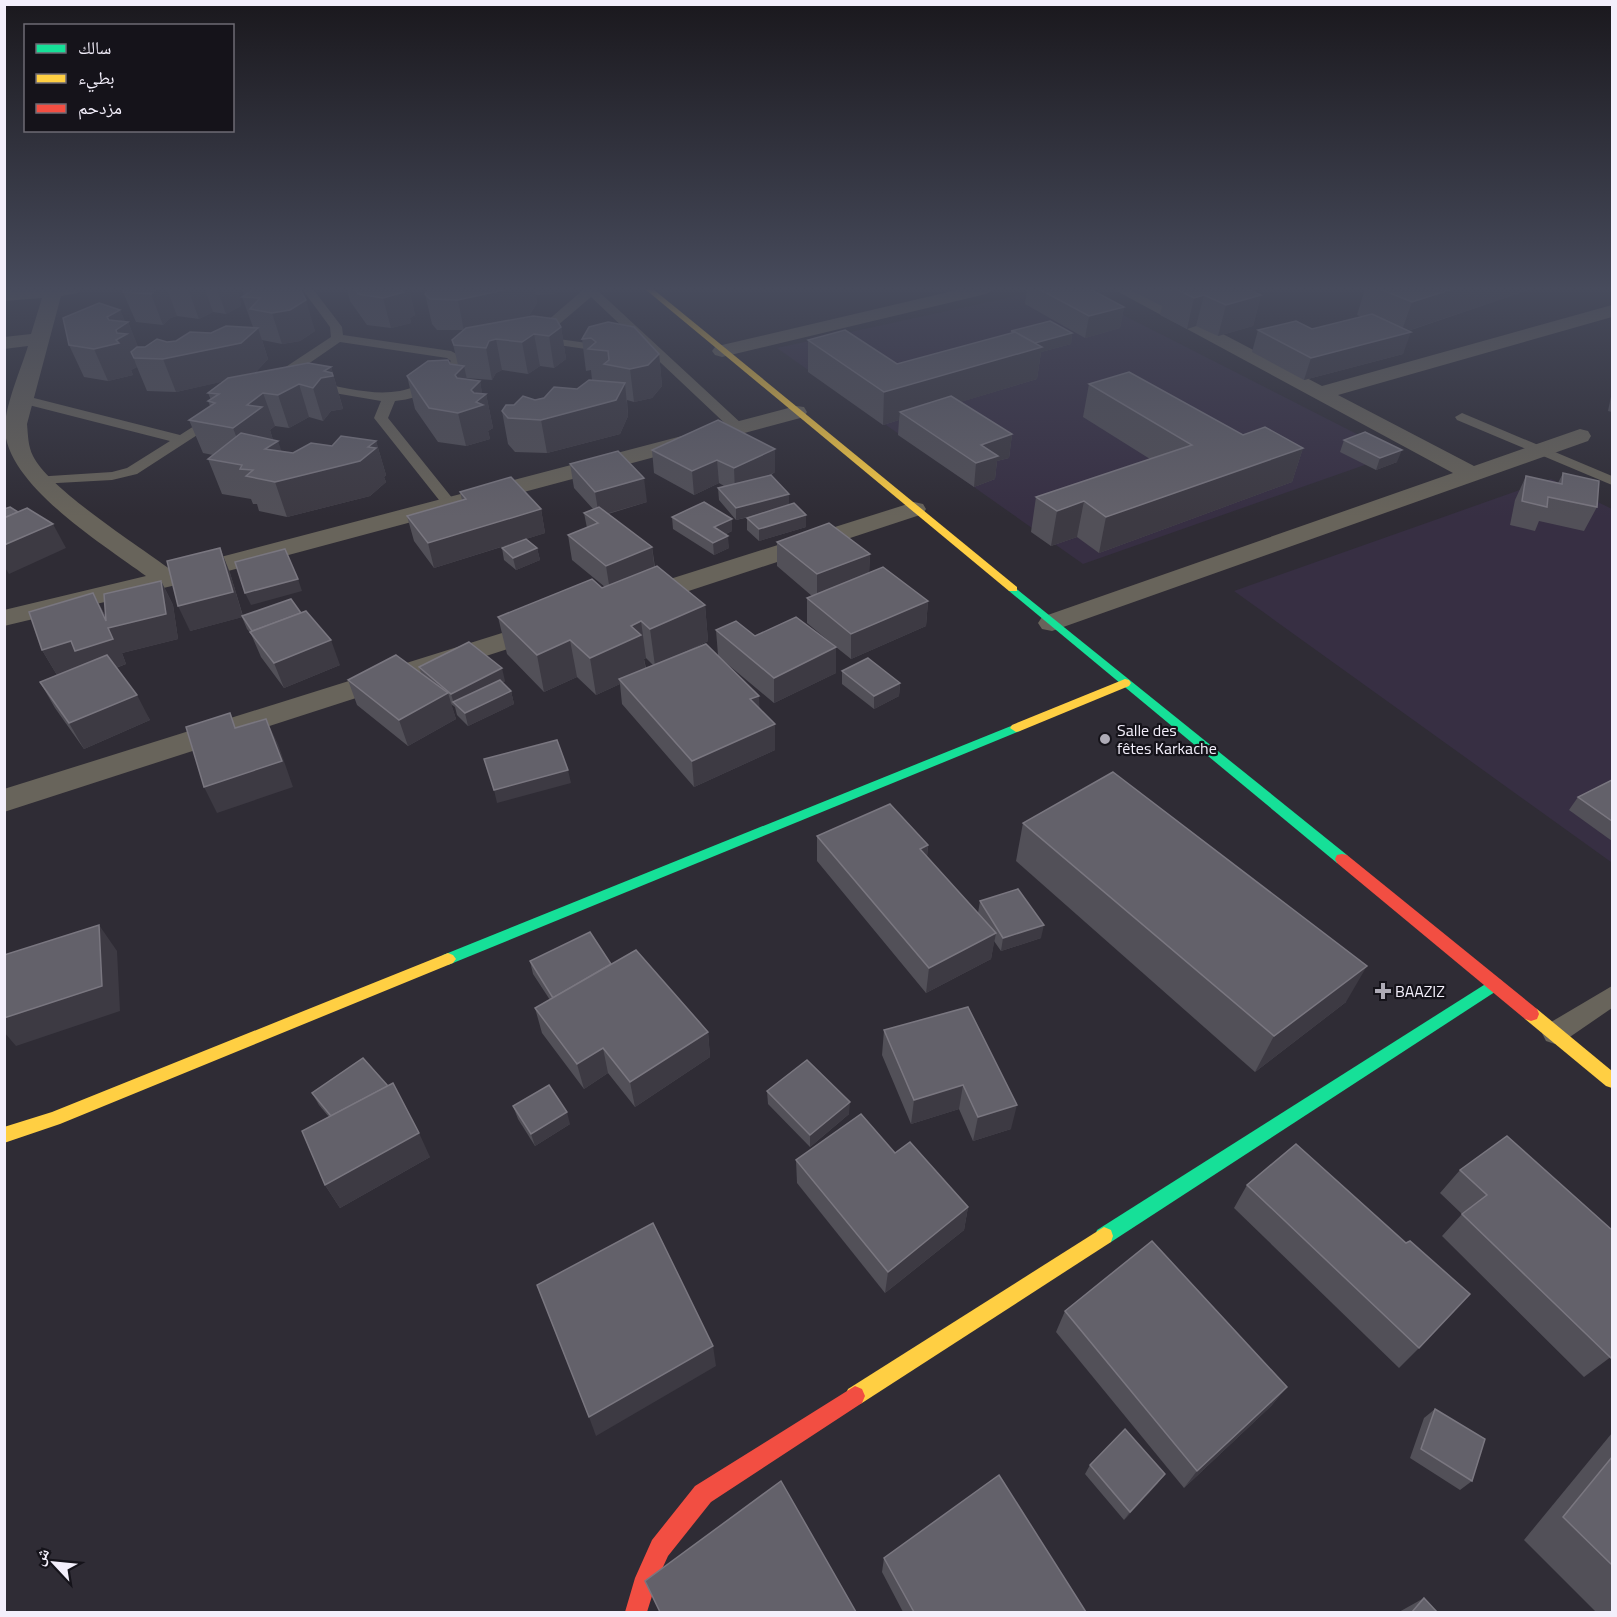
<svg xmlns="http://www.w3.org/2000/svg" width="1617" height="1617" font-family="'Titillium Web','Noto Naskh Arabic',sans-serif">
<style>
.built{fill:#372f43}
.lines{fill:none;stroke-linecap:round;stroke-linejoin:round}
.lane{fill:#68645b;fill-rule:evenodd}
.street{fill:#68645b;fill-rule:evenodd}
.fast{fill:#16e098;fill-rule:evenodd}
.slow{fill:#ffcf43;fill-rule:evenodd}
.jam{fill:#f24e42;fill-rule:evenodd}
.wall{fill:#525058;fill-rule:evenodd}
.shaded-wall{fill:#3d3a43}
.building{fill:#63616a;stroke:#7a7780;stroke-width:1.5}
.poi-dot{fill:#aeabb6;stroke:#15131a;stroke-width:2}
.labels{text-anchor:middle;stroke-width:4.5;stroke-linejoin:round;paint-order:stroke}
.poi-label{font-size:16px;fill:#f3effb;stroke:#15131a;text-anchor:start}
</style>
<rect width="100%" height="100%" fill="#2f2c35"/>
<g class="built">
<path d="M1048,289h24l324,165 -313,110 -306,-216z"/>
<path d="M1551,479l61,30 -1,353 -377,-271z"/>
</g>
<g class="lines">
<g class="lane">
<path d="M302,289h11l29,38 1,8 108,16 13,7v6c-21,21 -39,34 -69,37l-7,17 65,81 3,3 -3,3h-10l-69,-87 7,-17 -70,-12 -7,-4 7,-4c56,11 96,26 140,-20l-4,-3 -107,-16 -58,40h-10v-6l59,-39 -1,-10z"/>
<path d="M584,289h12l146,135v6h-10l-141,-133 -47,40 65,9 6,4 -2,3 -82,-12v-6z"/>
<path d="M22,395l158,40 33,-21h10l2,3 -88,57 -25,6 -73,4 -7,-4 2,-3 78,-5 15,-4 43,-27 -153,-39v-6z"/>
<path d="M1462,413l150,63v9l-155,-65 -2,-3z"/>
<path d="M1612,986v22l-48,33 -9,3 -9,-3 -4,-8 4,-8z"/>
</g>
<g class="street">
<path d="M81,289l-3,4 -17,3 -34,128c1,11 1,22 6,32 16,33 106,90 138,114l625,-164 8,1 3,5 -3,5 -628,168 -172,41v-16l142,-34c-42,-31 -143,-93 -141,-150 1,-23 16,-57 23,-80l-24,3v-12l27,-3 11,-36 -38,3v-11z"/>
<path d="M961,289h34l-9,5 -264,63 -7,-2 -3,-4 3,-4 7,-2z"/>
<path d="M1113,289h24l185,97 290,-81v12l-274,78 136,71 106,-37 8,2 3,5 -3,5 -536,190 -10,-2 -4,-6 4,-6 411,-144z"/>
<path d="M914,502l9,2 3,5 -3,5 -274,90 -10,2 -10,-2 -3,-6 3,-6z"/>
<path d="M547,619l10,2 4,6 -4,6 -553,179v-23z"/>
</g>
<g class="fast">
<path d="M1013,586l334,269 2,4 -2,4h-10l-328,-272 -1,-2z"/>
<path d="M1016,724l6,4 -2,3 -567,232 -5,2 -5,-2 -3,-4 3,-4z"/>
<path d="M1495,978l6,2 2,4 -2,4 -390,254 -7,3 -7,-3 -2,-6 2,-6z"/>
</g>
<g class="slow">
<path d="M645,289h8l364,298v4h-8z"/>
<path d="M1125,679l4,1 2,3 -2,3 -109,45 -4,1 -6,-4 2,-3z"/>
<path d="M448,953l5,2 3,4 -3,4 -393,161 -56,19v-16l48,-15z"/>
<path d="M1531,1007l6,2 75,62v17l-6,-2 -81,-67 -2,-5 2,-5z"/>
<path d="M1104,1227l7,3 2,6 -2,6 -249,161 -7,3 -7,-3 -3,-7 3,-7z"/>
</g>
<g class="jam">
<path d="M1342,854l5,1 190,154 2,5 -2,5 -6,2 -6,-2 -188,-156 -2,-4 2,-4z"/>
<path d="M855,1386l7,3 3,7 -3,7 -151,99 -43,54 -11,24 -10,32h-22l10,-34 17,-38 43,-54z"/>
</g>
</g>
<g class="wall">
<path d="M124,289h113l3,10 1,7 -15,8 -13,-2 -14,7 -22,-3 -7,2 -7,7 -27,-3 -13,-30z"/>
<path d="M242,289h58l15,42 -15,10 -18,3 -20,-4 6,19 -13,14 76,-6 11,38 1,4 -12,2 -8,10 -14,-4 -20,11 -14,-2 -5,4 3,10 8,11 12,2 39,-7 44,-5 10,34 -2,2 2,5 -16,14 -83,21 -28,-6 -2,-7h-4l-2,-5 -29,-5 -14,-35 5,-4 -10,-2 -14,-33 21,-14 -2,-5 3,-1 -3,-7 16,-12 -48,11 -29,-1 -10,-24 -6,3 2,5 -25,6 -24,-4 -15,-32 51,-35 5,12h3l10,25h7l66,-14 42,-6 -11,-30 2,-1z"/>
<path d="M347,289h62l6,26 -5,3 1,5 -20,5 -24,-3 -17,-24z"/>
<path d="M508,289h52l-4,4 -16,2h-4l1,8 -8,13 32,11 5,32 -12,9 -14,-2 -12,8 -26,-4 -6,3 -4,7 -26,-2v1l14,2 2,13h4l7,34 -5,3 2,8 -24,7 -28,-4 -23,-33 -8,-33 43,-12 8,1 -6,-25 11,-10h-26l-5,-6 -7,-30z"/>
<path d="M1027,289h63l34,18 -4,21 -35,10 -60,-34z"/>
<path d="M1128,289h120l13,6 -8,31 -35,10 -22,-10 -9,3 -27,-14 2,-9z"/>
<path d="M1365,289h166l-123,42 -5,23 -99,26 -52,-28 6,-22 54,-1 50,-12 -5,-2z"/>
<path d="M589,327l70,27 3,32 -10,12 -18,4 -7,-2 1,16 -8,18 -73,19 -32,-1 -7,-8 -6,-33 12,-6 63,-16 15,-9 -1,-10 -5,1 -4,-32z"/>
<path d="M1011,331l61,2 -1,11 -30,8 -4,27 -77,23 52,32 -3,24 -12,3 -2,18 -21,8 -76,-52 1,-15 -16,5 -75,-53v-32l89,24 114,-31z"/>
<path d="M1089,384l154,51 60,13 -11,34 -193,71 -22,-16 -26,9 -20,-14 5,-35 114,-38 -67,-42z"/>
<path d="M1612,392v20l-4,-1z"/>
<path d="M1344,440l53,22 -21,8 -36,-18z"/>
<path d="M775,449v23l-4,3 18,19v11l17,10v12l-47,14 -12,-11v-12l11,-3 -22,5 -17,-20 -1,-12 6,-2 -5,-3 -25,12 -40,-22 -2,-23z"/>
<path d="M570,464l77,38 -39,12 44,33 3,20 50,38 3,36 -24,12 34,2 -2,-25 120,17 -29,-24v-25l5,-2 -35,-30v-24l93,12 -1,18 59,29 -2,25 -75,33 -15,-12v26l-62,30 -55,-46 40,39v13l16,15v26l-81,37 -72,-83 -2,-20 -24,11 -19,-18 -33,15 -37,-38 -9,-37 107,-30 -33,-27 -4,-25 19,-7 -3,-15 9,-4 -19,-21zM646,658l7,7 -7,3 -2,-9z"/>
<path d="M1563,473l34,34 -13,24 -45,-10 -4,10 -25,-6 5,-25 11,-24 32,7z"/>
<path d="M460,492l81,17 4,24 -19,6 11,9 3,12 -24,10 -12,-10 -2,-12 18,-7 -86,27 -20,-27 -7,-25 55,-16z"/>
<path d="M672,517l60,2v12l-6,3 3,14 -15,7 -41,-26z"/>
<path d="M220,548l10,25 13,43 97,49 -56,23 -23,-31 -10,-23 -4,-5 -5,-12 -52,14z"/>
<path d="M161,581l12,24 5,34 -56,14 4,11 -10,4 34,52 -66,29 -29,-41 -15,-26 17,-7 -15,-25 51,-57 12,22z"/>
<path d="M419,667l86,14 -3,2 9,8 3,13 -46,22 -11,-11 -2,-8 -4,-3 5,15 -48,27 -51,-41 -9,-25 73,-7z"/>
<path d="M842,671l58,12 -1,13 -25,13 -32,-25z"/>
<path d="M1612,780v61l-43,-31 9,-13z"/>
<path d="M1023,823l323,179 -91,70 -239,-211z"/>
<path d="M817,836l111,9 -1,12 51,56 2,-12 61,37 -40,13 -7,-10 -3,18 -65,34 -109,-132z"/>
<path d="M530,961l81,3 97,68 2,25 -75,50 -27,-34 -24,16 -42,-56 -7,-25 15,-8 -17,-26z"/>
<path d="M968,1007l43,122 -38,12 -14,-32 -48,15 -29,-69 2,-25z"/>
<path d="M767,1091l82,23 -39,33 -42,-43z"/>
<path d="M312,1093l118,64 -90,51 -15,-23 4,-68 -10,-12z"/>
<path d="M513,1106l57,18 -35,22 -17,-27z"/>
<path d="M1507,1136l105,220 -28,21 -142,-141 20,-22 -22,-21 20,-23z"/>
<path d="M895,1153l73,54 -4,23 -79,63 -88,-110 -1,-23z"/>
<path d="M1247,1185l159,58 13,105 -20,20 -165,-160z"/>
<path d="M1065,1311l222,76 -16,19 -87,82 -128,-156z"/>
<path d="M1435,1409l37,72 -12,9 -50,-32 14,-40z"/>
<path d="M1612,1433v179h-16l-72,-72z"/>
<path d="M1090,1465l68,18 -34,37 -39,-46z"/>
<path d="M884,1558l202,54h-183l-21,-40z"/>
<path d="M1424,1598l13,14h-38z"/>
</g>
<g class="shaded-wall">
<path d="M156,289h11l10,27 -7,2 -7,7 -12,-31z"/>
<path d="M188,289h17l8,23 -14,7z"/>
<path d="M217,289h20l3,10 1,7 -15,8z"/>
<path d="M398,289h11l6,26 -5,3 1,5 -20,5 -8,-30z"/>
<path d="M508,289h27l2,14 -9,14 -64,14 -6,-31z"/>
<path d="M539,289h21l-4,4 -16,2z"/>
<path d="M1452,289h79l-130,44 11,-31z"/>
<path d="M1204,295l-8,31 -9,3 7,-31z"/>
<path d="M1261,295l-8,31 -35,10 8,-31z"/>
<path d="M306,300l9,31 -15,10 -18,3 -10,-31z"/>
<path d="M1124,307l-4,21 -35,10 4,-22z"/>
<path d="M120,310l6,13 2,-1 13,32 -7,5 3,8 -6,3 2,5 -25,6 -14,-32 13,-32z"/>
<path d="M561,327l5,32 -12,9 -5,-32z"/>
<path d="M258,328l10,31 -15,16 -77,17 -13,-33z"/>
<path d="M1411,332l-8,22 -99,26 7,-22z"/>
<path d="M1072,333l-1,11 -30,8 -4,27 -129,39 -8,-6 -1,8 -16,5 1,-33 149,-48z"/>
<path d="M534,334l6,32 -12,8 -6,-32z"/>
<path d="M496,339l6,31 -6,3 -4,7 -6,-32 3,-7z"/>
<path d="M659,354l3,32 -10,12 -18,4 -4,-33z"/>
<path d="M464,366l7,32 -16,-23z"/>
<path d="M331,367l12,42 -12,2 -8,10 -10,-33 11,-17z"/>
<path d="M480,381l3,16 3,-3 7,34 -5,3 2,8 -24,7 -8,-33 13,-23z"/>
<path d="M625,383l3,33 -8,18 -73,19 -6,-33z"/>
<path d="M299,384l10,33 -20,11 -11,-33z"/>
<path d="M263,393l12,33 -5,4 3,10 -27,22 -13,-34 14,-23z"/>
<path d="M1012,434l-3,24 -12,3 -2,18 -21,8 2,-24 5,-18z"/>
<path d="M278,441l12,34 78,-28 8,-6 10,34 -2,2 2,5 -16,14 -83,21 -12,-35 -10,-33z"/>
<path d="M1303,448l-11,34 -193,71 7,-36z"/>
<path d="M775,449v23l-40,20 -1,-24z"/>
<path d="M1402,450l-5,12 -21,8 4,-12z"/>
<path d="M717,460l2,23 -25,12 -2,-24z"/>
<path d="M644,478l3,24 -48,14 -4,-24z"/>
<path d="M789,494v12l-53,14v-12z"/>
<path d="M1084,501l-7,36 -26,9 6,-35z"/>
<path d="M541,509l4,24 -111,35 -6,-25z"/>
<path d="M806,515v12l-47,14v-12z"/>
<path d="M732,519v12l-17,8 -1,-12z"/>
<path d="M53,524l13,24 -57,26 -5,-8v-35z"/>
<path d="M728,536l1,12 -15,7 -1,-12z"/>
<path d="M652,547l3,25 -45,19 -4,-25z"/>
<path d="M220,548l10,25 13,44 -53,14 -12,-25z"/>
<path d="M537,548l3,12 -24,10 -3,-12z"/>
<path d="M870,554l-1,24 -52,21v-25z"/>
<path d="M298,579l4,12 -51,14 -6,-12z"/>
<path d="M161,581l12,24 5,34 -56,14 4,11 -36,13 -33,-2 -15,-25 51,-57 13,25z"/>
<path d="M928,601l-2,25 -75,33v-25z"/>
<path d="M705,605l3,36 -53,25 -5,-37z"/>
<path d="M641,621l5,37 -2,1 2,13 -27,7 1,5 -24,11 -6,-37 41,-32z"/>
<path d="M331,640l9,25 -56,23 -10,-25z"/>
<path d="M570,640l7,37 -33,15 -7,-37z"/>
<path d="M836,647v26l-62,30v-25z"/>
<path d="M502,668l3,13 -47,25 -5,-4 2,5 -4,-13z"/>
<path d="M900,683l-1,13 -25,13v-13z"/>
<path d="M511,691l3,13 -46,22 -3,-13z"/>
<path d="M448,693l8,26 -48,27 -9,-26z"/>
<path d="M137,695l13,25 -66,29 -15,-26z"/>
<path d="M759,696l1,25 -10,-22z"/>
<path d="M266,719l12,25 15,43 -76,26 -13,-26z"/>
<path d="M775,724v26l-81,37 -2,-26z"/>
<path d="M568,770l3,13 -74,20 -3,-13z"/>
<path d="M928,845l-3,26 -5,-22z"/>
<path d="M99,925l18,26 3,60 -104,35 -12,-14v-14z"/>
<path d="M1044,925l-3,13 -40,13 2,-13z"/>
<path d="M996,933l-5,26 -65,34 3,-25z"/>
<path d="M1367,966l-21,36 -91,70 19,-36z"/>
<path d="M708,1032l2,25 -75,50 -5,-25z"/>
<path d="M603,1048l5,25 -24,16 -7,-25z"/>
<path d="M963,1085l-4,24 -48,15 3,-24z"/>
<path d="M850,1102l-1,12 -39,33v-12z"/>
<path d="M1017,1105l-6,24 -38,12 5,-24z"/>
<path d="M567,1112l3,12 -35,22 -4,-12z"/>
<path d="M419,1133l11,24 -90,51 -15,-23z"/>
<path d="M968,1207l-4,23 -79,63 3,-21z"/>
<path d="M713,1346l3,20 -120,70 -7,-19z"/>
<path d="M1287,1387l-16,19 -87,82 13,-17z"/>
<path d="M1165,1474l-7,9 -34,37 6,-8z"/>
</g>
<g class="building">
<path d="M124,289h32l-5,5 -28,-2z"/>
<path d="M252,289h48l6,11 -16,10 -18,3 -22,-4 10,-11 -18,-1 11,-7z"/>
<path d="M355,289h44l5,3 -21,6 -25,-4z"/>
<path d="M429,289h79l-50,11 -28,-1 -5,-5z"/>
<path d="M1039,289h51l34,18 -35,9z"/>
<path d="M1176,289h72l13,6 -35,10 -22,-10 -10,3z"/>
<path d="M1380,289h72l-40,13z"/>
<path d="M99,303l21,7 -13,7 2,3 19,2 -12,8 1,3 10,1 -11,6 3,3 -25,6 -25,-4 -6,-27z"/>
<path d="M1372,314l39,18 -100,26 -53,-28 38,-9 16,8z"/>
<path d="M533,316l23,3 5,8 -12,9 -15,-2 -12,8 -26,-3 -7,2 -3,7 -32,-3 -2,-5 14,-12z"/>
<path d="M1050,321l22,12 -37,10 -20,-11 -4,-1z"/>
<path d="M608,322l26,5 25,27 -11,11 -18,4 -26,-5 5,-4 -1,-9 -20,-2 8,-7 -5,-4 -9,1 7,-12z"/>
<path d="M226,326l32,2 -17,15 -78,16 -29,-1 -3,-6 6,-5h8l12,-8 10,3 9,-1 14,-9 21,1z"/>
<path d="M845,330l52,34 118,-32 27,15 -158,45 -76,-52z"/>
<path d="M448,360l2,4 14,2 -9,9 2,3 23,3 -9,9 3,3 12,1 -10,8 7,3 -25,8 -29,-5 -22,-32 21,-15z"/>
<path d="M308,363l23,4 -7,4 8,2 1,3 -12,2 -8,10 -14,-4 -21,11 -15,-2 -16,12 15,2 -29,21 -44,-8 26,-17 -7,-2 11,-7 -11,-1 20,-15z"/>
<path d="M1129,372l114,63 22,-8 38,21 -197,69 -22,-16 -27,10 -21,-14 156,-52 -103,-61z"/>
<path d="M589,380l36,3 -9,17 -75,20 -33,-2 -6,-7 4,-6h8l9,-9 12,4 9,-2 10,-11 23,2z"/>
<path d="M951,396l61,38 -31,11 17,11 -22,7 -76,-51z"/>
<path d="M718,420l57,29 -41,19 -17,-8 -25,11 -40,-21z"/>
<path d="M1365,432l37,18 -22,8 -36,-18z"/>
<path d="M241,433l37,8 -13,8 28,4 18,-10 21,3 9,-10 35,5 -8,6 8,1 -16,13 -85,21 -29,-6 7,-6 -13,-1 2,-4 -34,-6z"/>
<path d="M618,451l26,27 -49,14 -25,-28z"/>
<path d="M1563,473l36,8 -2,26 -49,-10 -1,10 -25,-6 4,-25 36,8z"/>
<path d="M771,475l18,19 -53,14 -18,-20z"/>
<path d="M511,477l30,32 -113,34 -21,-27 59,-17 -6,-7z"/>
<path d="M704,502l28,17 -18,8 14,9 -15,7 -41,-26z"/>
<path d="M794,503l12,12 -47,14 -12,-11z"/>
<path d="M10,507l8,5 -14,6v-9z"/>
<path d="M599,507l53,40 -46,19 -38,-31 30,-12 -14,-10z"/>
<path d="M27,508l26,16 -49,21v-27z"/>
<path d="M829,523l41,31 -53,20 -40,-32z"/>
<path d="M526,539l11,9 -24,10 -11,-10z"/>
<path d="M220,548l13,44 -55,14 -11,-45z"/>
<path d="M285,549l13,30 -53,14 -10,-31z"/>
<path d="M657,566l48,39 -55,24 -9,-8 -10,5 10,9 -51,23 -20,-18 -33,15 -39,-38 94,-38 10,9z"/>
<path d="M883,567l45,34 -77,33 -44,-36z"/>
<path d="M161,581l5,33 -58,14 5,11 -38,12 -4,-10 -29,9 -13,-38 64,-19 13,28 -2,-27z"/>
<path d="M291,599l10,14 -49,18 -10,-15z"/>
<path d="M306,611l25,29 -57,23 -24,-31z"/>
<path d="M796,617l40,30 -62,31 -58,-48 20,-9 19,15z"/>
<path d="M469,642l33,26 -51,26 -32,-27z"/>
<path d="M706,644l53,52 -9,3 25,25 -83,37 -73,-82z"/>
<path d="M107,655l30,40 -68,28 -29,-41z"/>
<path d="M396,655l52,38 -49,27 -51,-40z"/>
<path d="M868,658l32,25 -26,13 -32,-25z"/>
<path d="M500,680l11,11 -46,22 -12,-11z"/>
<path d="M230,713l5,15 31,-9 16,42 -78,26 -18,-60z"/>
<path d="M557,740l11,30 -74,20 -10,-31z"/>
<path d="M1113,772l254,194 -93,70 -251,-213z"/>
<path d="M1612,780v41l-34,-24z"/>
<path d="M890,804l38,41 -8,4 76,84 -67,35 -112,-132z"/>
<path d="M1018,889l26,36 -41,13 -23,-37z"/>
<path d="M99,925l3,61 -98,32v-63z"/>
<path d="M590,932l21,32 -58,34 -23,-37z"/>
<path d="M636,950l72,82 -78,50 -27,-34 -26,16 -42,-56z"/>
<path d="M968,1007l49,98 -39,12 -15,-32 -49,15 -30,-70z"/>
<path d="M363,1058l25,28 -57,30 -19,-23z"/>
<path d="M807,1060l43,42 -40,33 -43,-44z"/>
<path d="M393,1083l26,50 -94,52 -23,-54z"/>
<path d="M549,1085l18,27 -36,22 -18,-28z"/>
<path d="M861,1114l34,39 15,-11 58,65 -80,65 -92,-112z"/>
<path d="M1507,1136l105,94v126l-1,2 -149,-144 25,-19 -27,-25z"/>
<path d="M1296,1144l110,99 4,-2 60,53 -51,54 -172,-163z"/>
<path d="M653,1223l60,123 -124,71 -52,-132z"/>
<path d="M1152,1241l135,146 -90,84 -132,-160z"/>
<path d="M1435,1409l50,30 -13,42 -51,-32z"/>
<path d="M1125,1429l40,45 -35,38 -40,-47z"/>
<path d="M1612,1457v108l-49,-48z"/>
<path d="M999,1475l87,137h-172l-30,-54z"/>
<path d="M781,1481l75,131h-196l-15,-31z"/>
<path d="M1424,1598l13,14h-25z"/>
</g>
<linearGradient id="sky" x2="0" y2="1"><stop stop-color="#1a181d"/><stop offset="0.56" stop-color="#474b5c"/><stop offset="1" stop-color="#474b5c" stop-opacity="0"/></linearGradient>
<rect width="1617" height="516" fill="url(#sky)"/>
<g class="poi-dot">
<circle cx="1105" cy="739" r="6"/>
<path d="M1380 982h6v6h6v6h-6v6h-6v-6h-6v-6h6z"/>
</g>
<g class="labels">
<g class="poi-label">
<text x="1117" y="736">Salle des<tspan x="1117" dy="18">fêtes Karkache</tspan></text>
<text x="1395" y="997">BAAZIZ</text>
</g>
</g>
<rect width="1617" height="1617" fill="none" stroke="#f3effb" stroke-width="12"/>
<rect x="24" y="24" width="210" height="108" fill="#15131a" stroke="#6e6b74" stroke-width="1.5"/>
<rect x="36" y="44" width="30" height="9" fill="#16e098" stroke="#6e6b74" stroke-width="1.5"/>
<text x="78" y="54" font-size="18" fill="#f3effb">سالك</text>
<rect x="36" y="74" width="30" height="9" fill="#ffcf43" stroke="#6e6b74" stroke-width="1.5"/>
<text x="78" y="84" font-size="18" fill="#f3effb">بطيء</text>
<rect x="36" y="104" width="30" height="9" fill="#f24e42" stroke="#6e6b74" stroke-width="1.5"/>
<text x="78" y="114" font-size="18" fill="#f3effb">مزدحم</text>
<g transform="translate(54 1563) rotate(296)" stroke="#15131a" stroke-width="4.5" paint-order="stroke">
<path d="M0-4.5L10 22L0 15L-10 22Z" fill="#f3effb"/>
<text y="-9" font-size="16" font-weight="bold" text-anchor="middle" fill="#f3effb">ش</text>
</g>
</svg>
